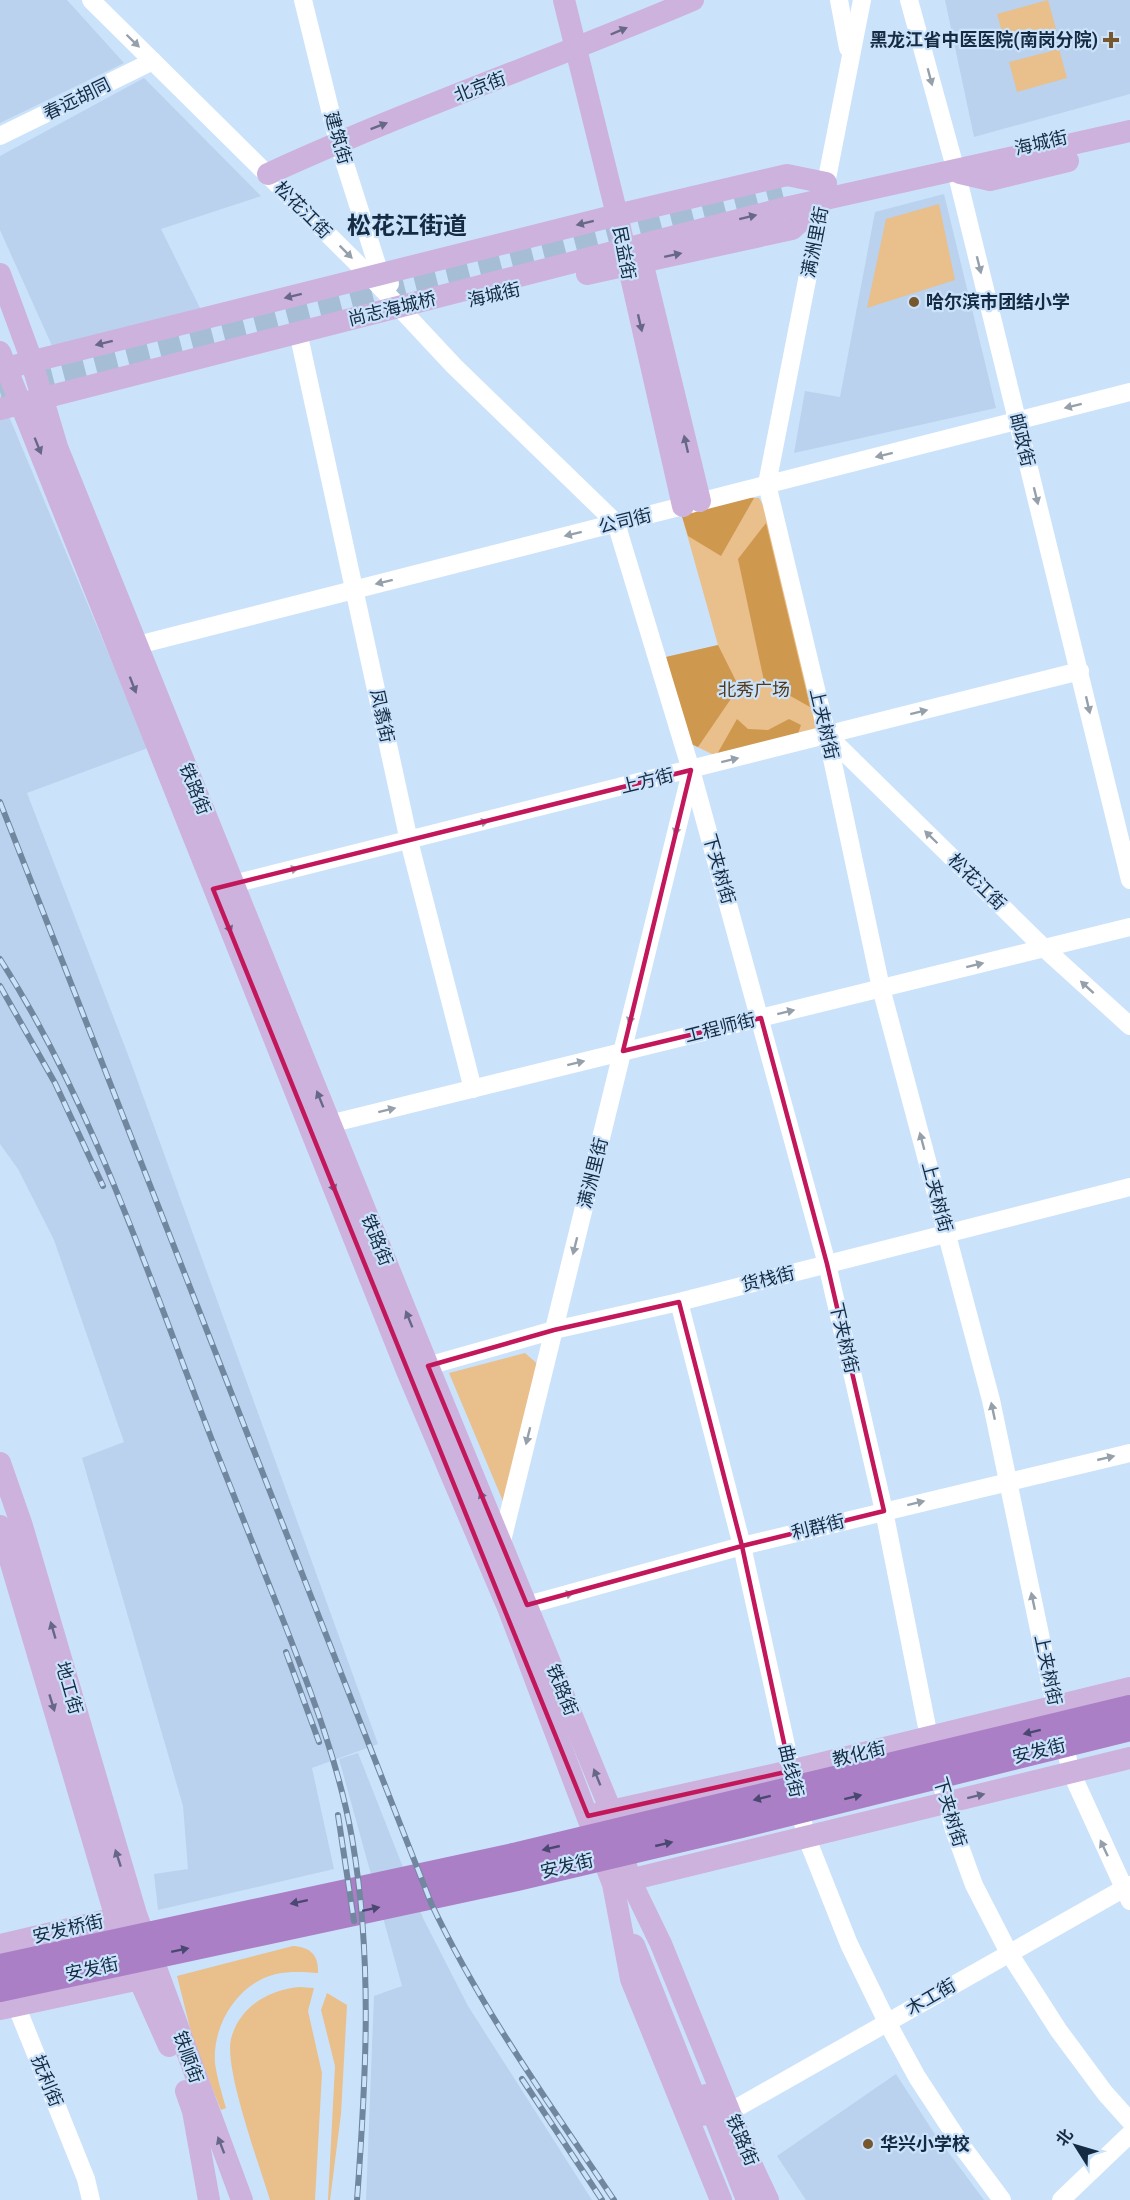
<svg xmlns="http://www.w3.org/2000/svg" width="1130" height="2200" font-family="Roboto,'Noto Sans SC',sans-serif">
<style>
.built{fill:#bad2ee}
.green{fill:#e9bf8c}
.forest{fill:#cf984f}
.lines{fill:none;stroke-linecap:round;stroke-linejoin:round}
.major-tunnel{stroke:#a6bdd6;stroke-width:22;stroke-dasharray:22 11;stroke-linecap:butt}
.minor{stroke:#fff;stroke-width:18}
.major{stroke:#cdb2dd;stroke-width:22}
.highway{stroke:#ab7fc6;stroke-width:26}
.rail-casing{stroke:#70879f;stroke-width:6}
.rail{stroke:#cbe2fb;stroke-width:4;stroke-dasharray:11;stroke-linecap:butt}
.oneway{fill:#676888}
.oneway2{fill:#95a0aa}
.oneway3{fill:#494871}
.marked{fill:none;stroke:#c2185b;stroke-width:4.5;stroke-linejoin:round}
.poi-dot{fill:#77572d;stroke:#cbe2fb;stroke-width:2}
.labels{text-anchor:middle;stroke-width:4.5;stroke-linejoin:round;paint-order:stroke}
.poi-label{font-size:18px;font-weight:bold;fill:#142b43;stroke:#cbe2fb;text-anchor:start}
.street-label{font-size:18px;fill:#142b43;stroke:#cbe2fb}
.park-label{font-size:18px;fill:#513a1b;stroke:#cbe2fb}
.district-label{font-size:24px;font-weight:bold;fill:#142b43;stroke:#cbe2fb}
</style>
<rect width="100%" height="100%" fill="#cbe2fb"/>
<g class="built">
<path d="M0,0h67l57,63 -124,60z"/>
<path d="M945,0h185v94l-156,43z"/>
<path d="M144,78l117,118 -100,33 40,81 -148,38 -53,-118v-74z"/>
<path d="M944,194l52,214 -202,45 11,-62 35,6 35,-185z"/>
<path d="M0,395l148,353 -121,45 103,267 248,684 -66,24 22,101 -176,41 -4,-36 34,-5 -5,-63 -101,-348 42,-16 -70,-202 -36,-71 -18,-25z"/>
<path d="M358,1753l65,165 45,88 124,194h-226l8,-204 28,-10 -63,-227z"/>
<path d="M896,2074l38,59 50,67h-178l-29,-44z"/>
</g>
<g class="green">
<path d="M1048,0l8,29 -51,14 -8,-29z"/>
<path d="M1059,49l8,29 -50,14 -8,-30z"/>
<path d="M939,204l16,76 -88,28 19,-89z"/>
<path d="M745,497l14,1 9,15 52,211 -8,12 -96,20 -27,-13 -23,-86 52,-12 -37,-132z"/>
<path d="M525,1353l16,14 -36,139 -56,-133z"/>
<path d="M293,1946c17,1 26,9 25,27 -13,-1 -28,-2 -42,1 -38,9 -64,51 -61,89 2,15 7,31 11,45l-5,2 -28,-70 -16,-64z"/>
<path d="M299,1987l15,1 -6,23 14,62 -7,127h-45c-10,-34 -46,-130 -39,-161 8,-32 37,-49 68,-52z"/>
<path d="M327,1993l20,12 -6,109 -11,86h-2l7,-134 -14,-56z"/>
</g>
<g class="forest">
<path d="M745,497l9,1 -33,58 -33,-20 -7,-23z"/>
<path d="M766,523l44,184 -46,-26 -26,-122z"/>
<path d="M718,645l21,42 -41,60 -9,-4 -23,-86z"/>
<path d="M737,719l11,10 20,1 21,-11 12,6 -5,15 -80,16z"/>
</g>
<g class="lines">
<path class="major-tunnel" d="M0,392l782,-201"/>
<g class="minor">
<path d="M91,0l279,276 84,90 162,157 75,247 136,494 57,247 45,226 25,93 20,55 35,68 50,78 46,62 25,28"/>
<path d="M303,0l35,142 42,132 10,10"/>
<path d="M839,0l9,48"/>
<path d="M862,0l-95,484 60,251 54,253 110,412 64,306 16,66 59,129"/>
<path d="M909,0l47,171 174,709"/>
<path d="M0,136l153,-75"/>
<path d="M300,341l109,500 64,248"/>
<path d="M126,648l1004,-256"/>
<path d="M827,735l217,213 86,78"/>
<path d="M221,887l859,-216"/>
<path d="M317,1127l813,-200"/>
<path d="M679,1302l63,244 64,290 43,108 38,78 30,55 47,72 38,51"/>
<path d="M417,1369l137,-39 125,-28 451,-115"/>
<path d="M500,1549l191,-777"/>
<path d="M513,1609l229,-63 388,-93"/>
<path d="M12,1995l74,184 5,21"/>
<path d="M733,2110l397,-225"/>
<path d="M1061,2200l69,-66"/>
</g>
<g class="major">
<path d="M564,0l53,215 66,291"/>
<path d="M960,173l30,7 78,-19"/>
<path d="M268,174c139,-64 284,-114 425,-174"/>
<path d="M639,249l61,252"/>
<path d="M0,274l29,79 28,94 371,919 183,445 19,69 31,64 86,211 21,45"/>
<path d="M587,274l205,-45 31,-28"/>
<path d="M0,352l407,1019 102,239 104,274 18,95 90,221"/>
<path d="M18,365l599,-150 170,-40 39,8"/>
<path d="M0,409l785,-201 345,-77"/>
<path d="M0,1463l22,63 114,388 106,286"/>
<path d="M0,1526l116,392 23,61 30,67"/>
<path d="M597,1814l193,-43 340,-83"/>
<path d="M617,1883l513,-125"/>
<path d="M0,1945l129,-30"/>
<path d="M634,1945l68,170"/>
<path d="M0,2009l154,-33"/>
<path d="M186,2091l7,20 16,89"/>
<path d="M706,2095l41,105"/>
</g>
<g class="highway">
<path d="M0,1967l518,-112 612,-147"/>
<path d="M0,1989l517,-111 224,-53 389,-97"/>
</g>
<g class="rail-casing">
<g id="rail">
<path d="M0,802l431,1101c50,106 118,200 183,297"/>
<path d="M0,959c96,150 152,328 217,494 23,57 45,115 68,172 27,69 54,140 67,213 21,122 14,240 5,362"/>
<path d="M0,986l55,97 48,103"/>
<path d="M286,1652l33,90"/>
<path d="M338,1815l16,106"/>
<path d="M522,2079l80,121"/>
</g>
</g>
<use href="#rail" class="rail"/>
</g>
<defs><path id="oneway-solid" d="M-6-.8H1V-3.2L6.5 0L1 3.2V.8H-6Z" transform="scale(1.5)"/></defs>
<g class="oneway">
<use href="#oneway-solid" transform="translate(619 31) rotate(-23)"/>
<use href="#oneway-solid" transform="translate(379 126) rotate(-21)"/>
<use href="#oneway-solid" transform="translate(748 217) rotate(-14)"/>
<use href="#oneway-solid" transform="translate(585 223) rotate(166)"/>
<use href="#oneway-solid" transform="translate(673 255) rotate(-12)"/>
<use href="#oneway-solid" transform="translate(293 296) rotate(166)"/>
<use href="#oneway-solid" transform="translate(640 323) rotate(77)"/>
<use href="#oneway-solid" transform="translate(104 343) rotate(166)"/>
<use href="#oneway-solid" transform="translate(686 444) rotate(-103)"/>
<use href="#oneway-solid" transform="translate(38 446) rotate(68)"/>
<use href="#oneway-solid" transform="translate(133 685) rotate(69)"/>
<use href="#oneway-solid" transform="translate(228 925) rotate(68)"/>
<use href="#oneway-solid" transform="translate(320 1099) rotate(-112)"/>
<use href="#oneway-solid" transform="translate(332 1184) rotate(68)"/>
<use href="#oneway-solid" transform="translate(409 1319) rotate(-112)"/>
<use href="#oneway-solid" transform="translate(483 1499) rotate(-112)"/>
<use href="#oneway-solid" transform="translate(53 1630) rotate(-106)"/>
<use href="#oneway-solid" transform="translate(52 1703) rotate(73)"/>
<use href="#oneway-solid" transform="translate(597 1777) rotate(-112)"/>
<use href="#oneway-solid" transform="translate(976 1796) rotate(-14)"/>
<use href="#oneway-solid" transform="translate(118 1858) rotate(-108)"/>
<use href="#oneway-solid" transform="translate(221 2145) rotate(-111)"/>
</g>
<g class="oneway2">
<use href="#oneway-solid" transform="translate(133 41) rotate(44)"/>
<use href="#oneway-solid" transform="translate(930 77) rotate(75)"/>
<use href="#oneway-solid" transform="translate(346 252) rotate(45)"/>
<use href="#oneway-solid" transform="translate(979 265) rotate(76)"/>
<use href="#oneway-solid" transform="translate(1073 406) rotate(166)"/>
<use href="#oneway-solid" transform="translate(884 455) rotate(166)"/>
<use href="#oneway-solid" transform="translate(1036 496) rotate(76)"/>
<use href="#oneway-solid" transform="translate(573 534) rotate(166)"/>
<use href="#oneway-solid" transform="translate(384 582) rotate(166)"/>
<use href="#oneway-solid" transform="translate(1088 705) rotate(77)"/>
<use href="#oneway-solid" transform="translate(919 712) rotate(-14)"/>
<use href="#oneway-solid" transform="translate(730 760) rotate(-14)"/>
<use href="#oneway-solid" transform="translate(480 823) rotate(-14)"/>
<use href="#oneway-solid" transform="translate(677 827) rotate(104)"/>
<use href="#oneway-solid" transform="translate(931 837) rotate(-136)"/>
<use href="#oneway-solid" transform="translate(290 870) rotate(-14)"/>
<use href="#oneway-solid" transform="translate(975 965) rotate(-14)"/>
<use href="#oneway-solid" transform="translate(1087 987) rotate(-138)"/>
<use href="#oneway-solid" transform="translate(786 1012) rotate(-14)"/>
<use href="#oneway-solid" transform="translate(631 1016) rotate(104)"/>
<use href="#oneway-solid" transform="translate(576 1063) rotate(-14)"/>
<use href="#oneway-solid" transform="translate(387 1110) rotate(-14)"/>
<use href="#oneway-solid" transform="translate(922 1141) rotate(-105)"/>
<use href="#oneway-solid" transform="translate(575 1246) rotate(104)"/>
<use href="#oneway-solid" transform="translate(993 1411) rotate(-102)"/>
<use href="#oneway-solid" transform="translate(528 1436) rotate(104)"/>
<use href="#oneway-solid" transform="translate(1106 1458) rotate(-13)"/>
<use href="#oneway-solid" transform="translate(916 1503) rotate(-14)"/>
<use href="#oneway-solid" transform="translate(565 1595) rotate(-15)"/>
<use href="#oneway-solid" transform="translate(1033 1601) rotate(-102)"/>
<use href="#oneway-solid" transform="translate(1104 1848) rotate(-115)"/>
</g>
<g class="oneway3">
<use href="#oneway-solid" transform="translate(1032 1732) rotate(166)"/>
<use href="#oneway-solid" transform="translate(853 1797) rotate(-14)"/>
<use href="#oneway-solid" transform="translate(762 1798) rotate(166)"/>
<use href="#oneway-solid" transform="translate(664 1844) rotate(-13)"/>
<use href="#oneway-solid" transform="translate(551 1848) rotate(167)"/>
<use href="#oneway-solid" transform="translate(299 1902) rotate(168)"/>
<use href="#oneway-solid" transform="translate(371 1909) rotate(-12)"/>
<use href="#oneway-solid" transform="translate(180 1950) rotate(-12)"/>
</g>
<path class="marked" d="M691,770l-68,281 138,-33 66,246 57,247 -142,35 -63,-244 -125,28 -126,36 99,239 215,-59 48,225 -202,45 -375,-927z"/>
<g class="poi-dot">
<path d="M1108 31h6v6h6v6h-6v6h-6v-6h-6v-6h6z"/>
<circle cx="914" cy="302" r="6"/>
<circle cx="868" cy="2144" r="6"/>
</g>
<g class="labels">
<g class="poi-label">
<text x="1098" y="46" text-anchor="end">黑龙江省中医医院(南岗分院)</text>
<text x="926" y="308">哈尔滨市团结小学</text>
<text x="880" y="2150">华兴小学校</text>
</g>
<g class="street-label">
<text transform="translate(480 87) rotate(-21)" y="6">北京街</text>
<text transform="translate(77 99) rotate(-26)" y="6">春远胡同</text>
<text transform="translate(338 138) rotate(74)" y="6">建筑街</text>
<text transform="translate(1041 143) rotate(-13)" y="6">海城街</text>
<text transform="translate(303 210) rotate(45)" y="6">松花江街</text>
<text transform="translate(815 242) rotate(-79)" y="6">满洲里街</text>
<text transform="translate(624 253) rotate(79)" y="6">民益街</text>
<text transform="translate(494 295) rotate(-13)" y="6">海城街</text>
<text transform="translate(392 309) rotate(-14)" y="6">尚志海城桥</text>
<text transform="translate(1022 440) rotate(76)" y="6">邮政街</text>
<text transform="translate(625 521) rotate(-14)" y="6">公司街</text>
<text transform="translate(382 716) rotate(78)" y="6">凤翥街</text>
<text transform="translate(824 724) rotate(77)" y="6">上夹树街</text>
<text transform="translate(647 781) rotate(-14)" y="6">上方街</text>
<text transform="translate(195 789) rotate(68)" y="6">铁路街</text>
<text transform="translate(719 869) rotate(74)" y="6">下夹树街</text>
<text transform="translate(977 882) rotate(44)" y="6">松花江街</text>
<text transform="translate(720 1028) rotate(-14)" y="6">工程师街</text>
<text transform="translate(593 1173) rotate(-76)" y="6">满洲里街</text>
<text transform="translate(937 1197) rotate(75)" y="6">上夹树街</text>
<text transform="translate(377 1240) rotate(68)" y="6">铁路街</text>
<text transform="translate(768 1279) rotate(-14)" y="6">货栈街</text>
<text transform="translate(844 1338) rotate(77)" y="6">下夹树街</text>
<text transform="translate(818 1527) rotate(-14)" y="6">利群街</text>
<text transform="translate(1048 1670) rotate(78)" y="6">上夹树街</text>
<text transform="translate(69 1688) rotate(74)" y="6">地工街</text>
<text transform="translate(562 1690) rotate(68)" y="6">铁路街</text>
<text transform="translate(1039 1751) rotate(-14)" y="6">安发街</text>
<text transform="translate(859 1754) rotate(-14)" y="6">教化街</text>
<text transform="translate(791 1771) rotate(77)" y="6">曲线街</text>
<text transform="translate(950 1812) rotate(73)" y="6">下夹树街</text>
<text transform="translate(567 1866) rotate(-13)" y="6">安发街</text>
<text transform="translate(68 1929) rotate(-13)" y="6">安发桥街</text>
<text transform="translate(92 1969) rotate(-12)" y="6">安发街</text>
<text transform="translate(931 1997) rotate(-30)" y="6">木工街</text>
<text transform="translate(188 2057) rotate(70)" y="6">铁顺街</text>
<text transform="translate(47 2081) rotate(68)" y="6">抚利街</text>
<text transform="translate(742 2140) rotate(67)" y="6">铁路街</text>
</g>
<g class="park-label">
<text x="754" y="696">北秀广场</text>
</g>
<g class="district-label">
<text x="407" y="234">松花江街道</text>
</g>
</g>
<g transform="translate(1076 2146) rotate(307)" stroke="#cbe2fb" stroke-width="4.5" paint-order="stroke">
<path d="M0-4.5L10 22L0 15L-10 22Z" fill="#142b43"/>
<text y="-9" font-size="16" font-weight="bold" text-anchor="middle" fill="#142b43">北</text>
</g>
</svg>
